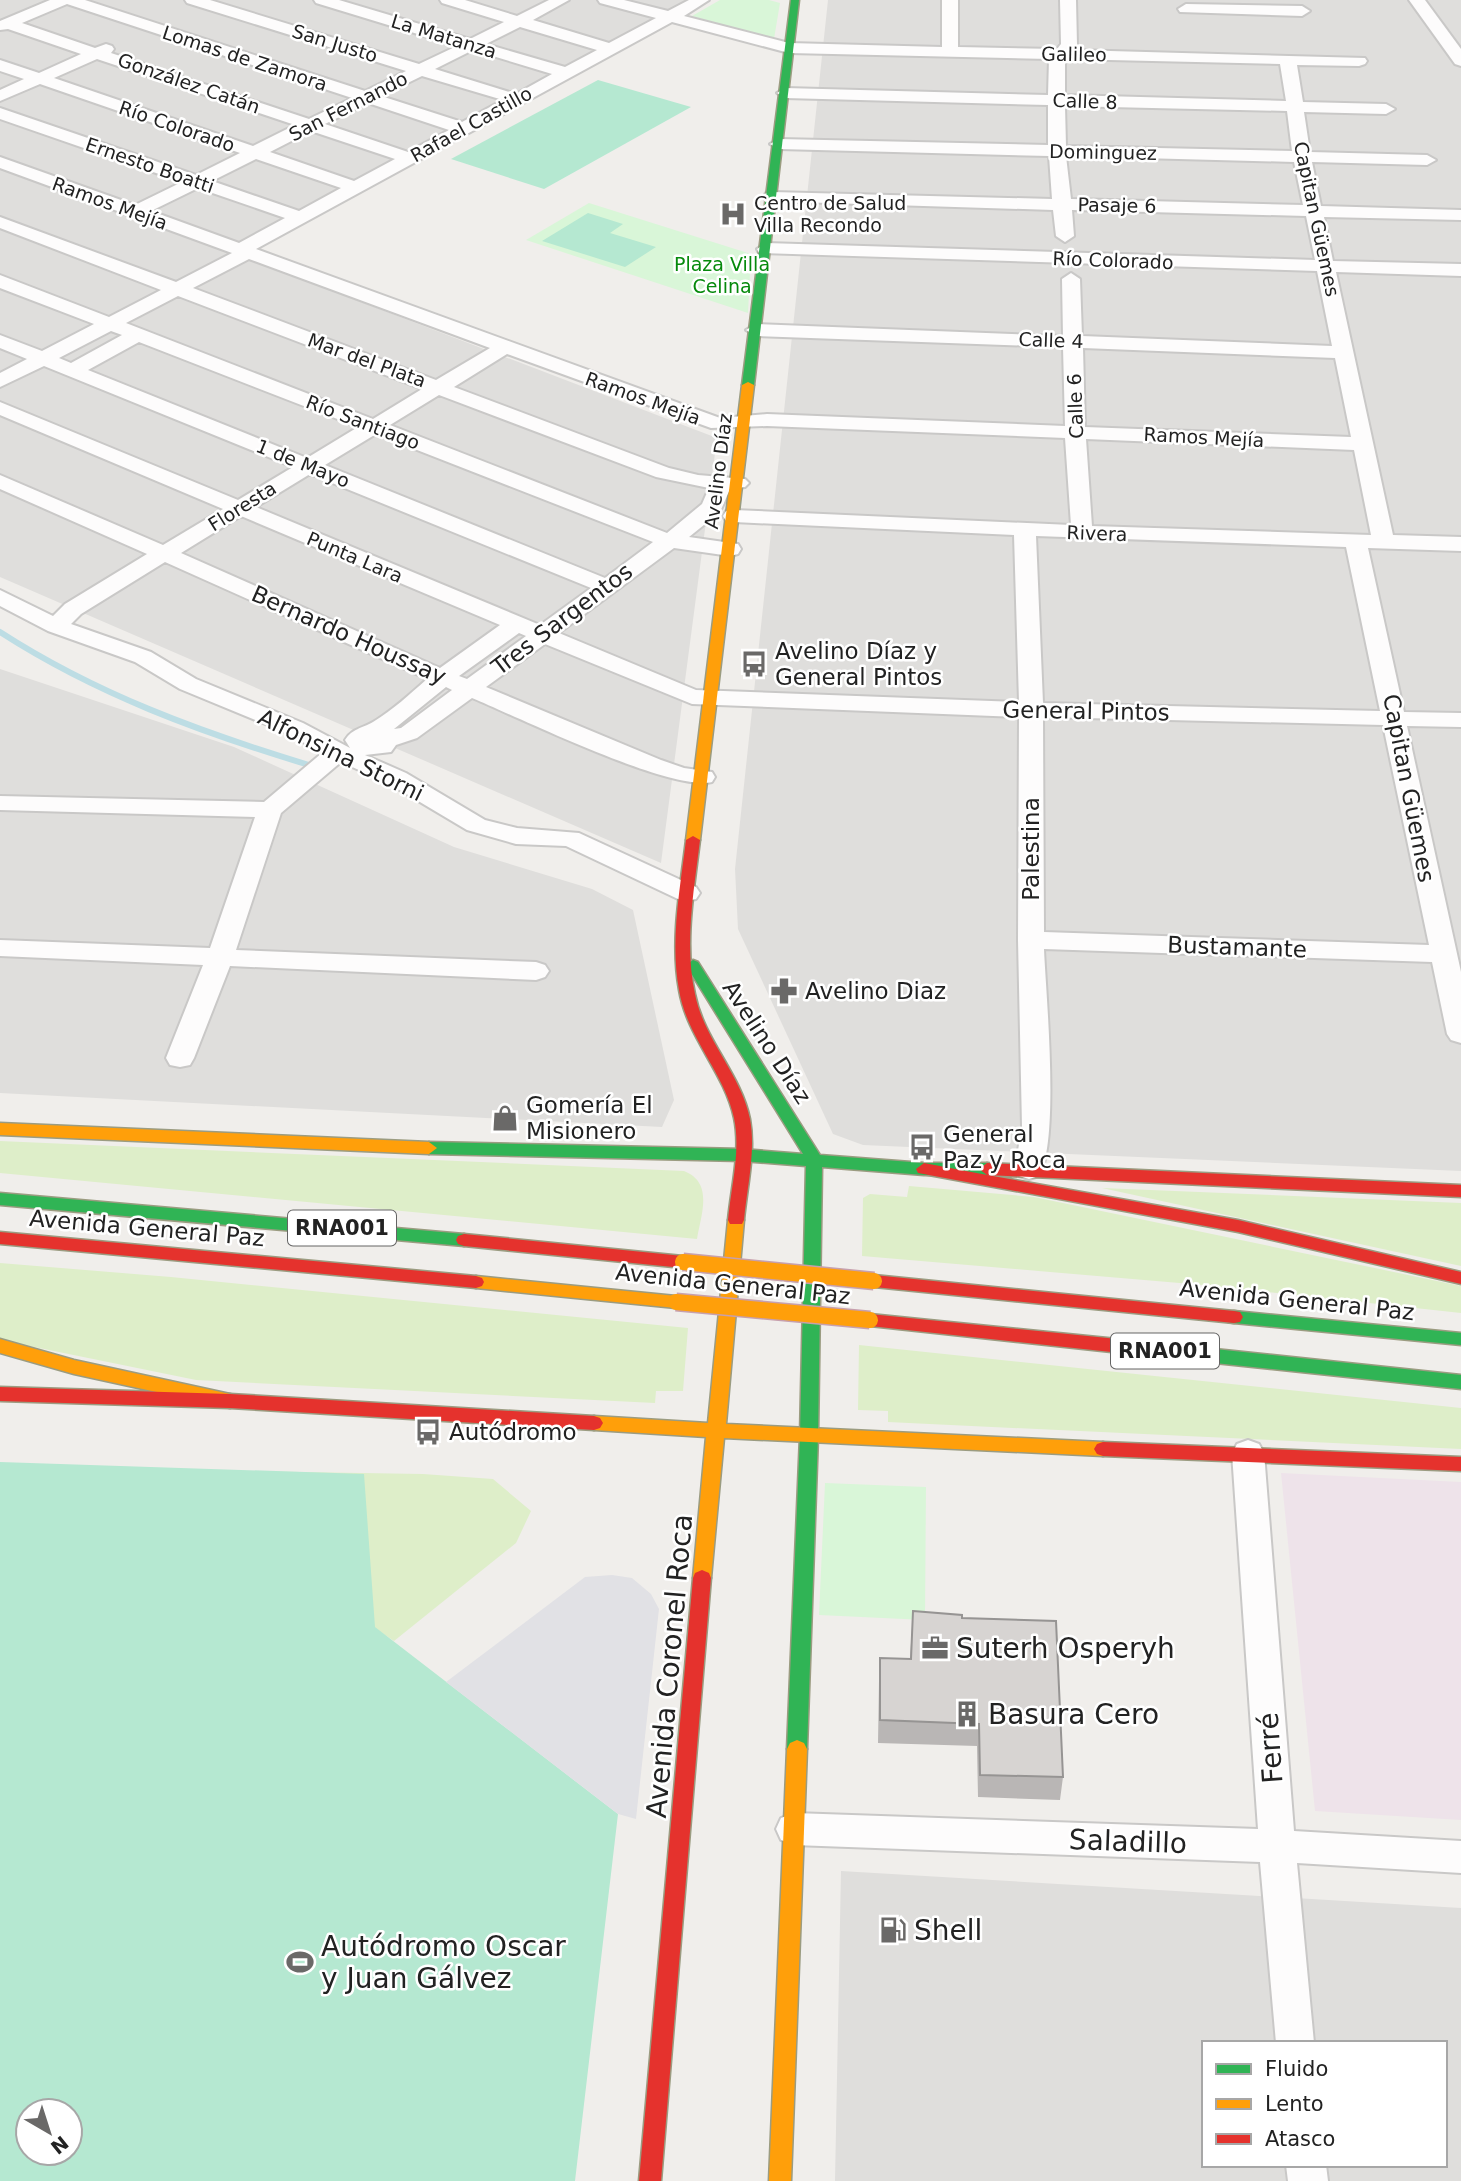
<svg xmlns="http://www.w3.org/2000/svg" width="1461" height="2181" font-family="'DejaVu Sans',sans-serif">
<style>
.residential{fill:#dfdedc;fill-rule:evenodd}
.industrial{fill:#eee3ea}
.grass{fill:#deeec9}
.park{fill:#d9f6d8}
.pitch{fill:#b5e8d1;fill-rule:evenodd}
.plaza{fill:#e1e1e5}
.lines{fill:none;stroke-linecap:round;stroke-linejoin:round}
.stream{stroke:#bddde4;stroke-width:6}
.street-casing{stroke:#c9c8c7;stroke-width:4}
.fast-casing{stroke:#9b9c81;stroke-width:3}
.slow-casing{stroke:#9b9c81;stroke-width:3}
.jam-casing{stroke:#9b9c81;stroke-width:3}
.street{fill:#fdfcfc;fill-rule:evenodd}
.fast{fill:#30b455;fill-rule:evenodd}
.slow{fill:#ff9f0a;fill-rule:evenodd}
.jam{fill:#e5322d;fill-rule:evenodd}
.slow-bridge-casing{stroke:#c7a0ad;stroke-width:19;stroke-linecap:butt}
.slow-bridge{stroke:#ff9f0a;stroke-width:16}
.wall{fill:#b9b6b5}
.building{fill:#d7d4d2;stroke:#969493;stroke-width:2}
.labels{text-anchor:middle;stroke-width:5;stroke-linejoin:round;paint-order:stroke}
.far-street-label{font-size:19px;fill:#222;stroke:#fff}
.far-poi-label{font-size:19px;fill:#222;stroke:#fff;text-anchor:start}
.far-park-label{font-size:19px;fill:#068a0c;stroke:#fff}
.shield{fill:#fff;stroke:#646464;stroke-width:2}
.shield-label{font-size:21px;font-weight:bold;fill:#222}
.street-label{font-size:23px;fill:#222;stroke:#fff}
.poi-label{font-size:23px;fill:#222;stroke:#fff;text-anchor:start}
.near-poi-label{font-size:28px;fill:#222;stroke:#fff;text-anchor:start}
.near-street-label{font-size:28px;fill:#222;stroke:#fff}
</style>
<rect width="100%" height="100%" fill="#f0eeeb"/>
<g class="residential">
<path d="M0,0h690l-457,253 484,185 -56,425 -661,-286z"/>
<path d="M828,0h633v1171l-598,-26 -30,-11 -95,-205 -3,-60z"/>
<path d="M0,669l234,78 220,100 138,42 41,21 41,190 -12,27 -662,-34z"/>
<path d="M841,1871l620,37v273h-626zM1204,2043h241v122h-241z"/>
</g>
<path class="industrial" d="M1281,1473l180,9v338l-146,-9z"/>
<g class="grass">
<path d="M0,1141l684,30c30,12 17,43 13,68l-697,-66z"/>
<path d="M909,1186l125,11 427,89v27l-258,-28 -341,-29 1,-58 7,-4 37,3z"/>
<path d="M1102,1188l359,15v63z"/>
<path d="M0,1263l171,14 517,51 -5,63h-27l-1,12 -459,-23 -196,-40z"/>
<path d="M859,1345l602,63v41l-573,-27v-11l-30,-1z"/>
<path d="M230,1471l193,3 70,5 38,32 -15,32 -122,98 -21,-14z"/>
</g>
<g class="park">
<path d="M720,0h49l11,3 -6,36 -82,-23z"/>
<path d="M589,203l162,51 -3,59 -222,-73z"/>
<path d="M825,1483l101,4 -1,133 -106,-5z"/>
</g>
<g class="pitch">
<path d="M598,80l93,27 -147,82 -93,-30z"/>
<path d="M588,213l35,11 -13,9 46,14 -31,20 -83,-26z"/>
<path d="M0,1462l364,12 11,153 243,187 -43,367h-575zM70,2111v42h-42v-42z"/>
</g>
<path class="plaza" d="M612,1575l20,3 19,16 8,15 -23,210 -18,-5 -172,-132 139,-105z"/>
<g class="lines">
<path class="stream" d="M0,632c96,62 200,100 309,133"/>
<g class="street-casing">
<g id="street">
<path d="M50,0h35l280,91 41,-20 -219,-68 -2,-3h25l209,64 38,-18 -141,-43 -2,-3h25l131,39 34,-17 -62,-19 -2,-3h25l52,16 32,-16h20l-36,20 76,23 47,-25 -56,-15 -2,-3h26l44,11 21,-11h20l-25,16 105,27 153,4v-47h16v47l99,2 4,-5 -1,-44h16l1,45 -3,5 291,8 2,3 -2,3 -6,2 -62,-1 6,37 83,2 9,5 -9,5 -82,-2 6,40 117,3 9,5 -9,5 -115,-3 9,44 140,4v10l-137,-3 9,44 128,3v12l-125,-4 57,263 68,2v14l-93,-3 36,164 57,1v14l-54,-1 54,246v71l-10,-3 -4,-6 -15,-72 -388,-13c2,47 16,192 -5,227l-10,3 -10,-3 -4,-7 7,-43 -4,-186 1,-223 -327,-13 -147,-60 -59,43 175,73 23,8 28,4 3,5 -3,5c-42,10 -194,-65 -240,-84l-55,40 -21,7 -5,7 -26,3 41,18 79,47 32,8 62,5 117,54 4,6 -4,6 -9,2 -9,-2 -112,-53 -50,-2 -49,-14 -79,-47 -47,-21 -60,51 -45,137 300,12 9,3 4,6 -4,6 -9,3 -306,-14 -36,92 -4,7 -10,2 -10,-2 -4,-7 37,-93 -203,-9v-16l210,8 45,-131 -255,-7v-14l264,6 58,-49 -35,-20 -107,-44 -45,-27 -87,-31 -48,-25v-16l53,26 12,-12 82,-50 -147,-65v-14l163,70 60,-36 -223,-94v-13l238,98 55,-33 -249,-101 -44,21v-14l27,-14 -27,-11v-13l42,16 52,-27 -94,-36v-13l109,42 52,-27 -161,-62v-11l176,65 56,-29 -232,-85v-11l135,48 47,-23 -182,-63v-11l196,67 44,-22 -200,-69 -40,17v-11l24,-11 -24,-8v-11l39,13 42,-19 -73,-25 -8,1v-9zM67,4l285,94 -43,21 -198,-66 3,-4 -2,-3 -6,-2 -11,4 -73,-25zM672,22l117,31 260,6 -1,36 -263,-7 -8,5 8,5 263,7v40l-269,-6 -9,5 9,5 270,7 3,43 -280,-7 -6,1 -3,4 3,4 287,9 3,26 9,6 9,-6 -2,-26 234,6 9,44 -549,-17 -9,6 2,4 558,18 15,75 -250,-10 -2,-57 -9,-6 -9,6 1,57 -307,-12 -10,6 10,6 307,11 2,79 -298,-12 -47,4 -464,-169zM520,27l77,23 -32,17 -79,-23zM473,50l79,24 -36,20 -81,-25zM97,59l198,66 -42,21 -199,-68zM1065,59l215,5 6,37 -221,-6zM422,76l81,24 -41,22 -81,-26zM368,103l81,27 -41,22 -83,-28zM1065,106l222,5 5,40 -226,-5zM311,131l84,28 -41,22 -84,-29zM1066,156l228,6 9,43 -232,-6zM256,159l85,29 -42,23 -87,-30zM198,188l87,30 -46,25 -88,-32zM249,259l241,89 -54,32 -243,-92zM178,296l244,93 -49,30 -247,-96zM111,331l11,4 -51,28 -12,-5zM139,342l219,85 -51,31 -219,-88zM1083,348l252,10 16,79 -266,-10zM507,354l204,74 56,-2 298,12 6,87 -337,-15 -8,1 -3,5 3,5 8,1 280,13 5,167 -323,-12 -137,-57 115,-85 56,8 8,-2 3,-5 -3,-5 -49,-7 31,-25 10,-23 15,-2 4,-4 -4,-4 -47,-4 -29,-7 -215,-81zM439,395l217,82 53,11 -7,16 -35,29 -277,-108zM376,434l277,108 -48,36 -280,-113zM1086,439l268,11 17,85 -279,-9zM310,474l281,114 -51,37 -284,-118zM241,516l259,109 -60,43 -259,-115zM1036,536l310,11 34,164 -337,-8zM165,562l262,117c-17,15 -34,31 -54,43 -12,7 -20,6 -28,18l5,8 -47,-25 -107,-44 -45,-27 -80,-28 10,-10zM519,633l7,3 -59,43 -8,-3zM446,687l6,3 -51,38 -7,1zM1043,717l340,8 46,220 -385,-13z"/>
<path d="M1409,0h16l36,49v17l-6,-2z"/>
<path d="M1186,4l116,2 8,5 -8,5 -122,-4 -2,-3z"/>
<path d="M1248,1440l11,4 5,9 30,378 167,10v32l-164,-10 17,180h-38l-16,-181 -466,-17 -13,-5 -5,-11 5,-11 13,-5 464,16 -26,-376 5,-9z"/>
<path d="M1286,2165h40l2,16h-40z"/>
</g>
</g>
<g class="fast-casing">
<g id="fast">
<path d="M791,0h8l-45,385 -6,3 -6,-3z"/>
<path d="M693,960l5,2 122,193 104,8h63l8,6 -8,6h-63l-102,-8 -4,269 -11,313 -3,6 -7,3 -7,-3 -3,-6 13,-313 6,-270 -64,-5 -313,-7 -8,-6 8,-6 313,7 61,5 -117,-189z"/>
<path d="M0,1193l464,41 6,2 2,4 -2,4 -6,2 -464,-41z"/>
<path d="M1234,1311l227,22v12l-227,-22 -6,-1 -3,-5 3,-5z"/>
<path d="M1167,1344l294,31v14l-294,-31 -6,-2 -3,-5 3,-5z"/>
</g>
</g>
<g class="slow-casing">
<g id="slow">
<path d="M748,382l6,3 -54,455 -7,4 -7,-4 56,-455z"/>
<path d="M0,1123l429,19 8,6 -8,6 -429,-19z"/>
<path d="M736,1214l6,2 2,4 -18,204 377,18 6,2 3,5 -3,5 -6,2 -379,-18 -13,140 -2,5 -7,3 -7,-3 -2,-5 13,-141 -112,-7 -6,-2 -3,-5 3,-5 6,-2 114,7 20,-203 2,-4z"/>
<path d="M476,1276l200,20 6,2 3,4 -3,4 -6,2 -200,-20 -6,-2 -2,-4 2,-4z"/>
<path d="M0,1339l74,21 156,34 6,2 3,5 -3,5 -6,2 -156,-34 -74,-21z"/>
<path d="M797,1740l7,3 3,6 -16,432h-22l18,-432 3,-6z"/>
</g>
</g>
<g class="jam-casing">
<g id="jam">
<path d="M693,836l7,4c-6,50 -16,104 -5,154 9,46 46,80 55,125 6,33 -3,68 -6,101l-2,4h-12l-2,-4c3,-33 13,-69 6,-102 -10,-46 -47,-80 -55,-128 -9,-49 1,-101 7,-150z"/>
<path d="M924,1163l63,12 -8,-6 8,-6 474,22v12l-474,-22 251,45 223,52v12l-223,-52 -320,-59 -2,-4z"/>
<path d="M0,1232l476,44 6,2 2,4 -2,4 -6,2 -476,-44z"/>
<path d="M464,1234l219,22 6,2 2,4 -2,4 -6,2 -219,-22 -6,-2 -2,-4 2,-4z"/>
<path d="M874,1275l360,36 6,1 3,5 -3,5 -6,1 -360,-36 -6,-2 -2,-4 2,-4z"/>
<path d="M870,1314l297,30 6,2 3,5 -3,5 -6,2 -297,-32 -6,-1 -3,-5 3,-5z"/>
<path d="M0,1387l230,7 364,22 6,2 3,5 -3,5 -6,2 -364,-22 -230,-7z"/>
<path d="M1103,1442l358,15v14l-358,-15 -6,-2 -3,-5 3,-5z"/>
<path d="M702,1570l7,3 2,5 -50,603h-22l54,-603 2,-5z"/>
</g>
</g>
<use href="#street" class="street"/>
<use href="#fast" class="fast"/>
<use href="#slow" class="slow"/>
<use href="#jam" class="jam"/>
<g class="slow-bridge-casing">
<g id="slow-bridge">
<path d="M683,1262l191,19"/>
<path d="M676,1302l194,18"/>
</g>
</g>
<use href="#slow-bridge" class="slow-bridge"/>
</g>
<path class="wall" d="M913,1611l49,7 101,159 -3,23 -82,-3 -1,-51 -99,-3 1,-62 1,-23 30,1z"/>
<path class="building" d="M913,1611l49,4v3l94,3 7,156 -83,-2 -1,-51 -99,-4v-62l31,1z"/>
<defs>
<g id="hospital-bare" transform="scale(2.1)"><path d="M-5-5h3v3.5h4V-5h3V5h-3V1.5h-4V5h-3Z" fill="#6a6968" stroke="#fff" stroke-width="2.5" paint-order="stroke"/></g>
<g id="bus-bare" transform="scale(2.1)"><path d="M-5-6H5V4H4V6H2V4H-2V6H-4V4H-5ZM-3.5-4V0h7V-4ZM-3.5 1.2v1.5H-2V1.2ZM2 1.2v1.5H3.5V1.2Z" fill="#6a6968" stroke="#fff" stroke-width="2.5" paint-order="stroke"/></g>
<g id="pharmacy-bare" transform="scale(2.1)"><path d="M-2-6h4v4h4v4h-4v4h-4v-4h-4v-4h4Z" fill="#6a6968" stroke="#fff" stroke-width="2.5" paint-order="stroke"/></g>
<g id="shop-bare" transform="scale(2.1)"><path d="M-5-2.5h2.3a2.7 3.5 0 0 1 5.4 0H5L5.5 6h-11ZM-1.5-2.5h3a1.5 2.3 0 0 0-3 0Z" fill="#6a6968" stroke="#fff" stroke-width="2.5" paint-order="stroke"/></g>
<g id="office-bare" transform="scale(2.1)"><path d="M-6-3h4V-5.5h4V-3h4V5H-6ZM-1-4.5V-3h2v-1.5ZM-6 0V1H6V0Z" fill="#6a6968" stroke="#fff" stroke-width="2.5" paint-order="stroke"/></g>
<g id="building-bare" transform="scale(2.1)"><path d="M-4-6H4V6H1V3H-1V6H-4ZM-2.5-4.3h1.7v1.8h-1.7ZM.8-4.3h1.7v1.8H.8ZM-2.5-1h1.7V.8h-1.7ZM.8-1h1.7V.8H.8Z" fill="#6a6968" stroke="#fff" stroke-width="2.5" paint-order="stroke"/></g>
<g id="fuel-bare" transform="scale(2.1)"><path d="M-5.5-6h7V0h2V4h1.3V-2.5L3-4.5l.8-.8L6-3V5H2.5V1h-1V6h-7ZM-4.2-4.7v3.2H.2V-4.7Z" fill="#6a6968" stroke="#fff" stroke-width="2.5" paint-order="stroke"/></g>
<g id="stadium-bare" transform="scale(2.1)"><path d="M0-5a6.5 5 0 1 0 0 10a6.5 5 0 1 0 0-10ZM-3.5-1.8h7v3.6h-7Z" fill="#6a6968" stroke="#fff" stroke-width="2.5" paint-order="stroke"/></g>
</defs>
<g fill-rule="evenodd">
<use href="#hospital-bare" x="733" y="214"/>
<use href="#bus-bare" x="754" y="664"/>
<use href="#pharmacy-bare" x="784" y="991"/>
<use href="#shop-bare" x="505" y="1118"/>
<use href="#bus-bare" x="922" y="1147"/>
<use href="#bus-bare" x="428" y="1432"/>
<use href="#office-bare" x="935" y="1648"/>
<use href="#building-bare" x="967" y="1714"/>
<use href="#fuel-bare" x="893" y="1930"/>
<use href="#stadium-bare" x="300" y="1962"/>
</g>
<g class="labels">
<g class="far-street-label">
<text transform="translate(444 36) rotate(17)" y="7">La Matanza</text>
<text transform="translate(335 43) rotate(17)" y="7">San Justo</text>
<text transform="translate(1074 54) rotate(1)" y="7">Galileo</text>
<text transform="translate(245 58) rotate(18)" y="7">Lomas de Zamora</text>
<text transform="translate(189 83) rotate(19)" y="7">González Catán</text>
<text transform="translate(1085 101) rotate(2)" y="7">Calle 8</text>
<text transform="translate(348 106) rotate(-27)" y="7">San Fernando</text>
<text transform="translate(471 124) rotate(-29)" y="7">Rafael Castillo</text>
<text transform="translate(177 126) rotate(19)" y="7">Río Colorado</text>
<text transform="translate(1103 152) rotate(1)" y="7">Dominguez</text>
<text transform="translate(150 165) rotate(19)" y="7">Ernesto Boatti</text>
<text transform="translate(110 203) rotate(20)" y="7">Ramos Mejía</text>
<text transform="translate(1117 205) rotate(1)" y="7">Pasaje 6</text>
<text transform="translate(1317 219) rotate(78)" y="7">Capitan Güemes</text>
<text transform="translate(1113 260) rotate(2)" y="7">Río Colorado</text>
<text transform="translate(1051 340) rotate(2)" y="7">Calle 4</text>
<text transform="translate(367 360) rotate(20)" y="7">Mar del Plata</text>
<text transform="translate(643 398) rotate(20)" y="7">Ramos Mejía</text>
<text transform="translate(1075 406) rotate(-92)" y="7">Calle 6</text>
<text transform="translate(363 422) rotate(21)" y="7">Río Santiago</text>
<text transform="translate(1204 437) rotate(3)" y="7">Ramos Mejía</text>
<text transform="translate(303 463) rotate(22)" y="7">1 de Mayo</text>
<text transform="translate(718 471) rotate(-83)" y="7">Avelino Díaz</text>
<text transform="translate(242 506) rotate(-32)" y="7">Floresta</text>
<text transform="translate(1097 533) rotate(2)" y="7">Rivera</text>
<text transform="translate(355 557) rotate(23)" y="7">Punta Lara</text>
</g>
<g class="far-poi-label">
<text x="754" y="210">Centro de Salud<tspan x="754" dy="22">Villa Recondo</tspan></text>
</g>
<g class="far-park-label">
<text x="722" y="271">Plaza Villa<tspan x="722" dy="22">Celina</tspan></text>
</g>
<g class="shield">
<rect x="288" y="1210.5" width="108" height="35" rx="5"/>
<rect x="1111" y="1333.5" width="108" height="35" rx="5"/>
</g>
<g class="shield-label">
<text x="342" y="1235">RNA001</text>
<text x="1165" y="1358">RNA001</text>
</g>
<g class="street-label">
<text transform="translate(562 619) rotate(-37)" y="8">Tres Sargentos</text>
<text transform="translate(349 635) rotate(24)" y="8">Bernardo Houssay</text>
<text transform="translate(1086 711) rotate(1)" y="8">General Pintos</text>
<text transform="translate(341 755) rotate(26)" y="8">Alfonsina Storni</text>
<text transform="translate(1409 788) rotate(79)" y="8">Capitan Güemes</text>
<text transform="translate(1031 849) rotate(-90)" y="8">Palestina</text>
<text transform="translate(1237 947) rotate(2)" y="8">Bustamante</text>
<text transform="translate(767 1042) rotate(57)" y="8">Avelino Díaz</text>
<text transform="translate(147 1228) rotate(5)" y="8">Avenida General Paz</text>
<text transform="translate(733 1284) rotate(6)" y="8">Avenida General Paz</text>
<text transform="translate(1297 1300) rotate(6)" y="8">Avenida General Paz</text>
</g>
<g class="poi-label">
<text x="775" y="659">Avelino Díaz y<tspan x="775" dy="26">General Pintos</tspan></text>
<text x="805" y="999">Avelino Diaz</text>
<text x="526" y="1113">Gomería El<tspan x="526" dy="26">Misionero</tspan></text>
<text x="943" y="1142">General<tspan x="943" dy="26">Paz y Roca</tspan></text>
<text x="449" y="1440">Autódromo</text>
</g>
<g class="near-poi-label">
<text x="956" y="1658">Suterh Osperyh</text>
<text x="988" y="1724">Basura Cero</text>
<text x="914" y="1940">Shell</text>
<text x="321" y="1956">Autódromo Oscar<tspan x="321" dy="32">y Juan Gálvez</tspan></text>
</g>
<g class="near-street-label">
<text transform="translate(669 1666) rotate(-85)" y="10">Avenida Coronel Roca</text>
<text transform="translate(1270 1748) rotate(-94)" y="10">Ferré</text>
<text transform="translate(1128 1841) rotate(2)" y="10">Saladillo</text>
</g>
</g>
<rect x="1202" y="2041" width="245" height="126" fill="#ffffff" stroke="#a7a7a7" stroke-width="2"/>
<rect x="1216" y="2064" width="35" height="10" fill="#30b455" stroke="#a7a7a7" stroke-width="2"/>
<text x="1265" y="2076" font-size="21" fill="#222222">Fluido</text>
<rect x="1216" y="2099" width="35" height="10" fill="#ff9f0a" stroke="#a7a7a7" stroke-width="2"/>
<text x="1265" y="2111" font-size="21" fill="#222222">Lento</text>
<rect x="1216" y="2134" width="35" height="10" fill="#e5322d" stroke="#a7a7a7" stroke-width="2"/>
<text x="1265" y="2146" font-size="21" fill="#222222">Atasco</text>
<g transform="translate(49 2132) rotate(141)"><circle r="33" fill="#ffffff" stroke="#a7a7a7" stroke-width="2"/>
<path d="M0-5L12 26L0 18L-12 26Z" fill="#6a6968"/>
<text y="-10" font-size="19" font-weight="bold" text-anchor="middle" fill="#222222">N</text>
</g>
</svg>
